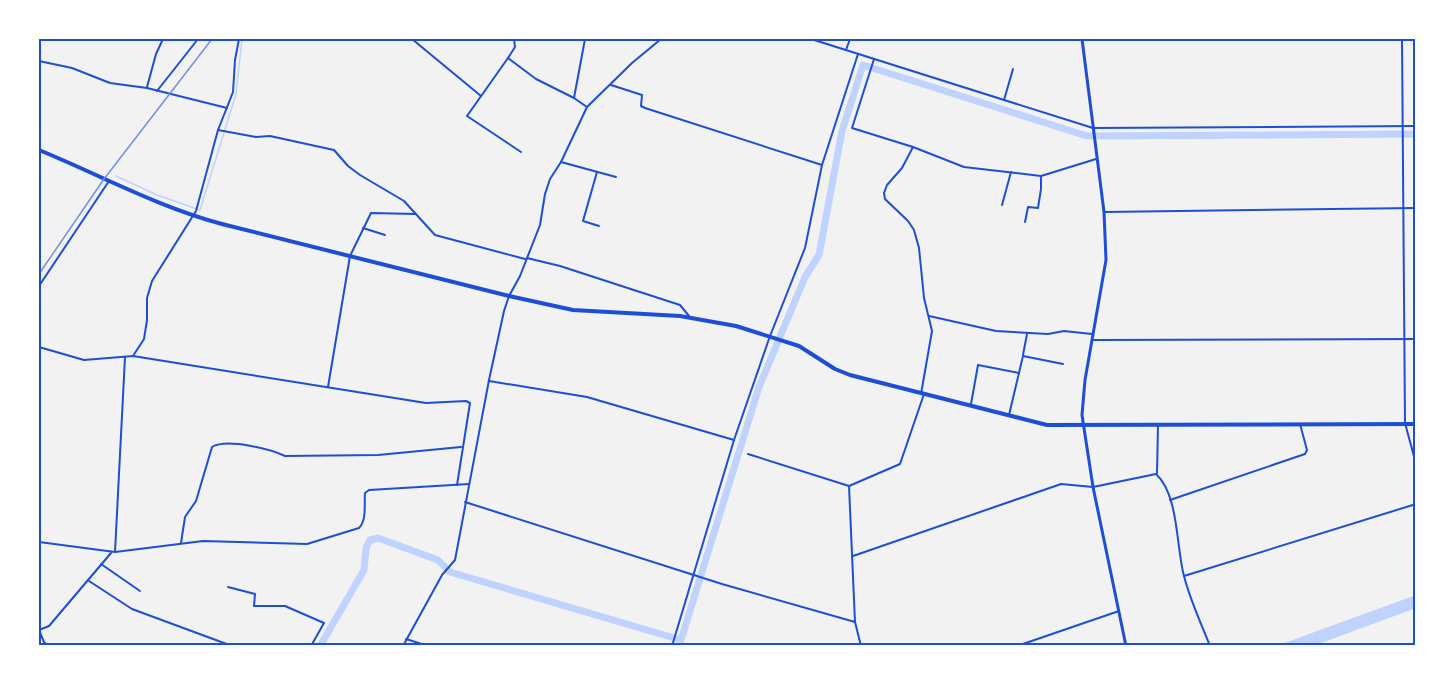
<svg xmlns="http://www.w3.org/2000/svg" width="1455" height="685" font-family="Cabin,sans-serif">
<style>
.water{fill:#bfd3fe}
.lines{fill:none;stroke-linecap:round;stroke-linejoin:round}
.stream{stroke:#bfd3fe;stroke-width:1.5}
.canal{stroke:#bfd3fe;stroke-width:7}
.minor{stroke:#1d4ed8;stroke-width:2}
.tertiary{stroke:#1d4ed8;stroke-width:3}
.secondary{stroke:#1d4ed8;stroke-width:4}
.rail{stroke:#7290e2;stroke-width:1.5}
.neatline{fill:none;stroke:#1d4ed8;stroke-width:2}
</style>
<rect width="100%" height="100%" fill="#f2f2f2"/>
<path class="water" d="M1416,595v13l-103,38h-37z"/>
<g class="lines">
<path class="stream" d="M116,176l41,19 43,15 36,-116 6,-55"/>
<path class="canal" d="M320,646l44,-76 2,-22 4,-8 8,-2 60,22 12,12 231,68 78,-253 46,-110 14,-22 23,-124 21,-66 224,71 329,-2"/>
<g class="minor">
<path d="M412,39l69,57"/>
<path d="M514,39l1,8 -7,11 -41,58 54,36"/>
<path d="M811,39l282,89 323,-2"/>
<path d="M1402,39l3,384 11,41"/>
<path d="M846,50l4,-11"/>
<path d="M508,58l28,21 38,19 13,9"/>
<path d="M874,59l-22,69 61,19 51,20 77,9 55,-17"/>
<path d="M39,61l33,7 38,15 37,5 80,20"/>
<path d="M611,85l31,10 -1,11 4,2 177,57"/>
<path d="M147,87l9,-33 7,-15"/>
<path d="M157,91l41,-52"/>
<path d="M574,98l11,-59"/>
<path d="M1004,100l9,-31"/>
<path d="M218,130l38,7 14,-1 64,14 14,16 12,9 44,26 31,34 90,24"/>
<path d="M913,147l-11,21 -15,17 -3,8 1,6 23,22 6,9 5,18 5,50 8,33 -11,63"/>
<path d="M561,162l55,15"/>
<path d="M597,172l-14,49 16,5"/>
<path d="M1002,205l9,-33"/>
<path d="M1104,212l312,-4"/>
<path d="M1025,222l3,-15 10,1 3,-19v-13"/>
<path d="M363,228l22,7"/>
<path d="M527,258l33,8 120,39 9,11"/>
<path d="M39,286l70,-105"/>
<path d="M929,316l67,15 52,3 16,-3 28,3"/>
<path d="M1092,340l324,-1"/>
<path d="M39,347l45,13 49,-4 293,47 40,-2 4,2 -13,82"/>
<path d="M1023,355l4,-21"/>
<path d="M133,356l11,-17 3,-19v-22l5,-17 44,-70 22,-81 15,-38 2,-32 4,-21"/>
<path d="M489,381l98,16 147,43"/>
<path d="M328,387l22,-131 21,-43 44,1"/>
<path d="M971,404l7,-39 41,8"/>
<path d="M1009,415l14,-59 40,8"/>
<path d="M748,454l101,32 51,-22 24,-70"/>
<path d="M1157,473l1,-48"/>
<path d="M849,486l6,136 6,24"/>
<path d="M1170,500l135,-46 2,-4 -7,-26"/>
<path d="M465,502l257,82 133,38"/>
<path d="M39,542l76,10 88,-11 104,3 52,-16c8,-8 5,-24 6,-35l4,-3 100,-6"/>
<path d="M181,543l4,-26 11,-16 16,-54c15,-9 58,2 73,9l93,-1 83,-8"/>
<path d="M115,552l10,-195"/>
<path d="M853,556l208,-72 32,3 63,-13c23,21 20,73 28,102 6,24 17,47 26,70"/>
<path d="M101,564l39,27"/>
<path d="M1184,576l232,-72"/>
<path d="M89,581l43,28 100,37"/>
<path d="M228,587l27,7 -1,12h31l39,17 -13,23"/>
<path d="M406,639l22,7"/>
<path d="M48,646l-4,-4 -5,-12 10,-4 62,-73"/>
<path d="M403,646l39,-71 13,-15 34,-180 15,-69 5,-15 11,-20 20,-51 5,-31 5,-15 11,-17 26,-55 45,-44 29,-24"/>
<path d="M672,646l62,-206 36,-104 35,-88 17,-83 36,-111"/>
<path d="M1017,646l102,-35"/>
</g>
<path class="tertiary" d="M1082,39l22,173 2,48 -21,120 -3,35 11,72 33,159"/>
<path class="secondary" d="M39,150c61,25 119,57 183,74l287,72 64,14 107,6 56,10 63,20 36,23 15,6 197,50 369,-1"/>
<path class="rail" d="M39,274l65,-95 108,-140"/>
</g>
<rect width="1455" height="685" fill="none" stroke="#ffffff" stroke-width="81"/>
<rect x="40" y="40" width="1374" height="604" class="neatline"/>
</svg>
